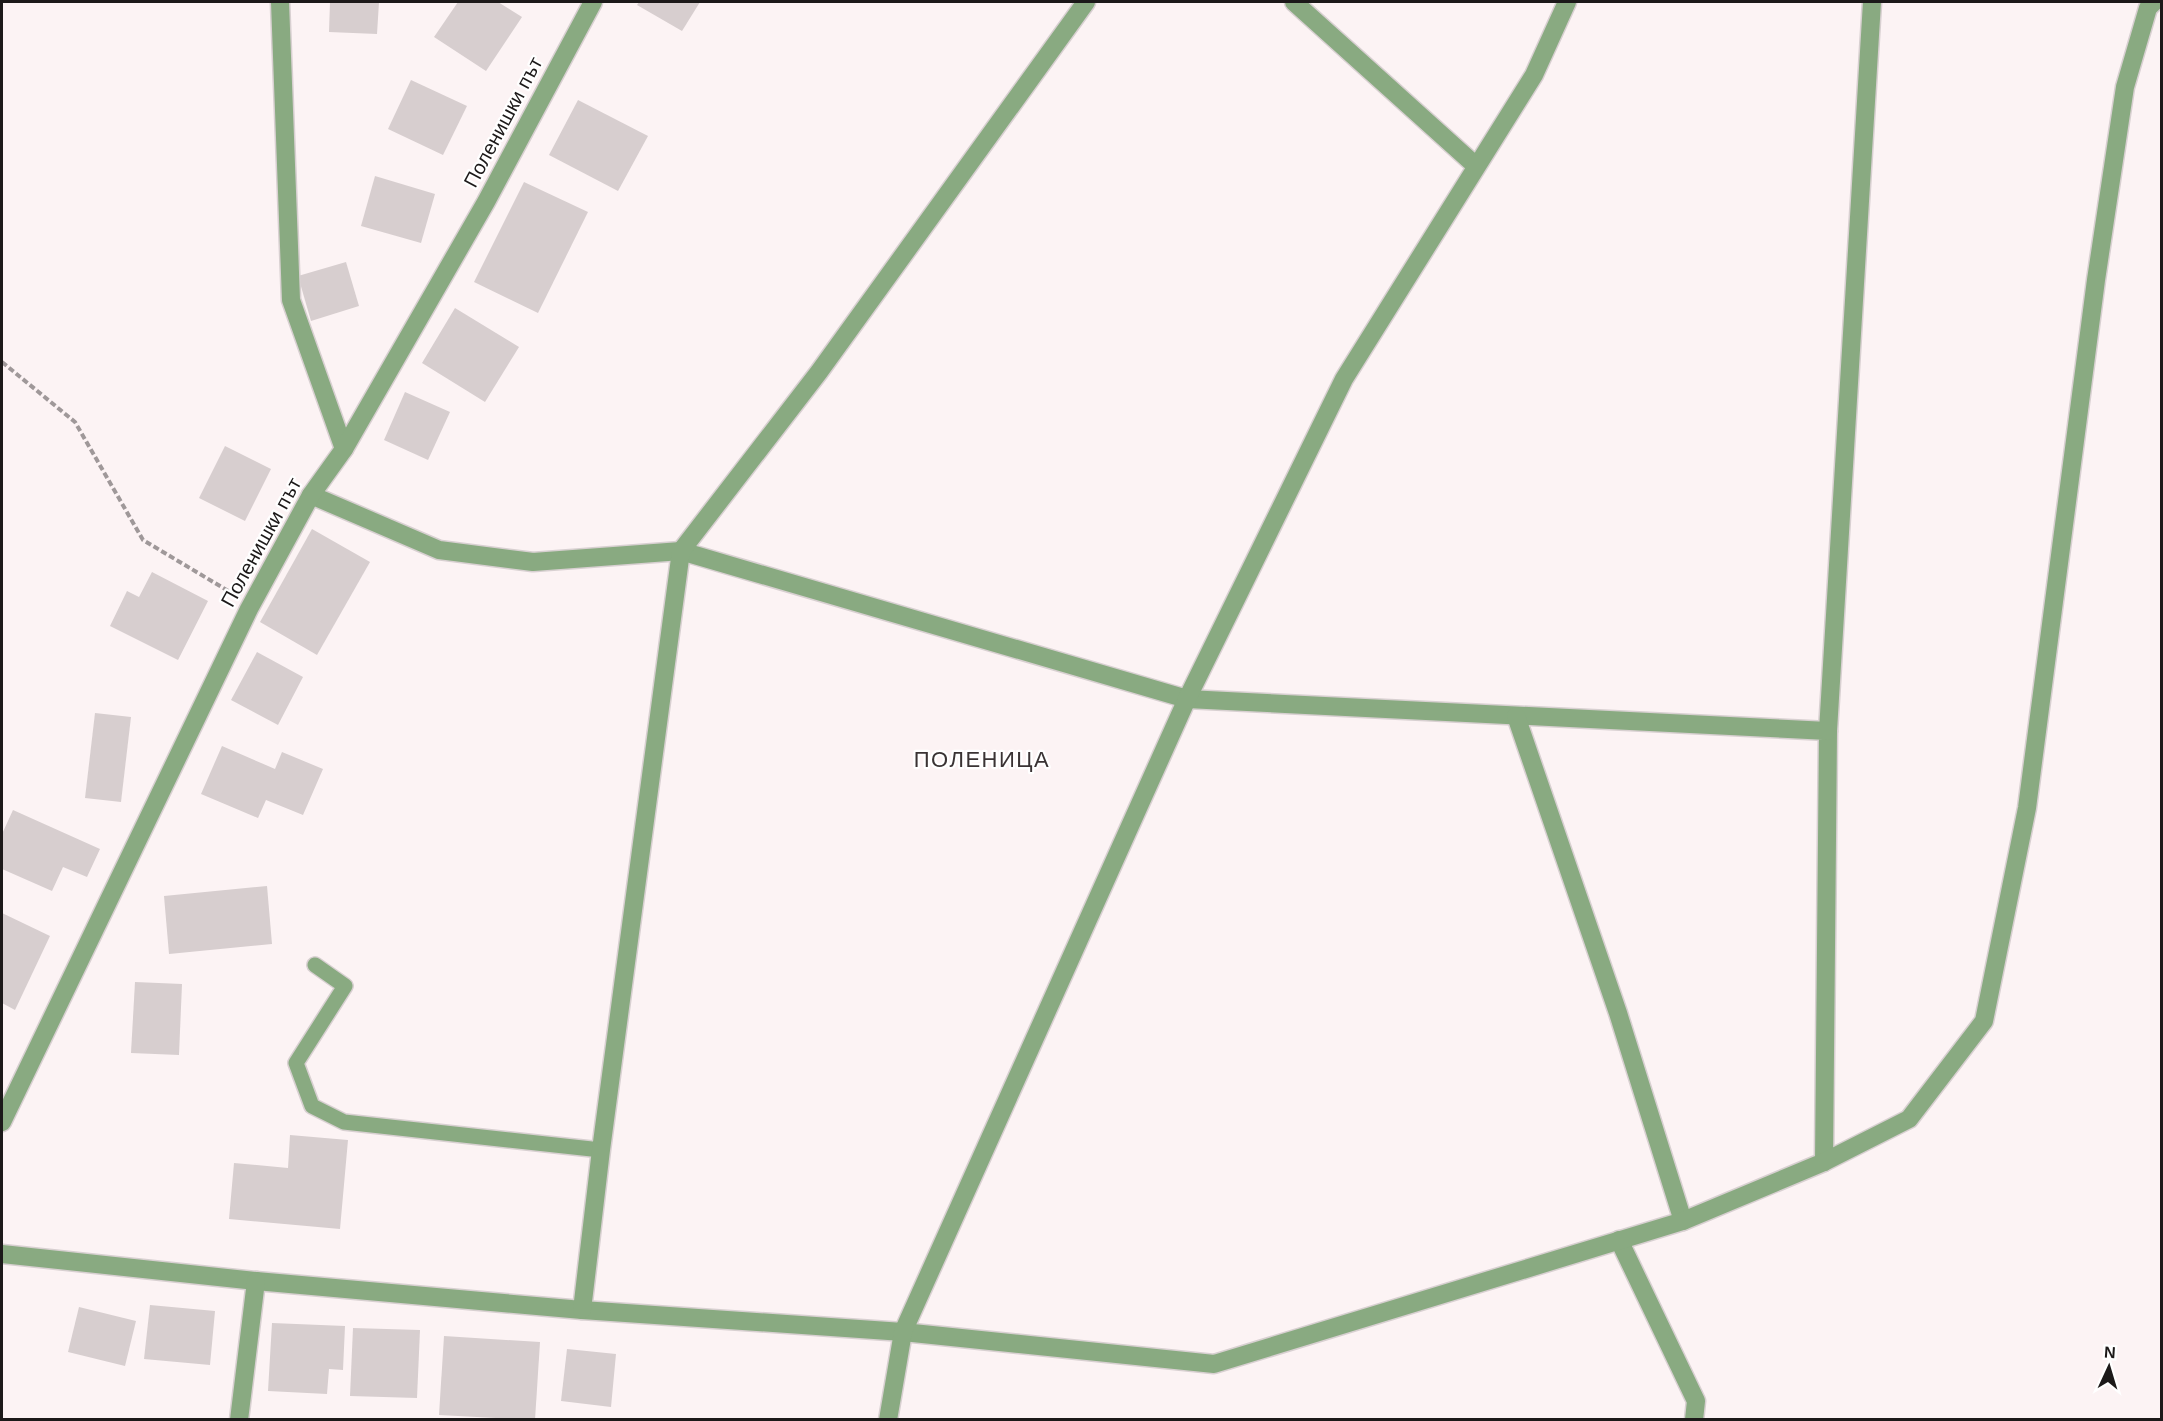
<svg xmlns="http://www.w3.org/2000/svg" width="2163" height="1421" font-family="Arial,sans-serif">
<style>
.building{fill:#d7cecf}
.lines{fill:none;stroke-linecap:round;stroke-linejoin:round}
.lane-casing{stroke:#d8d0d1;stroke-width:18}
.street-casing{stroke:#d8d0d1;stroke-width:21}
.path{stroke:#9f9899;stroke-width:4;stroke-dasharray:6 3;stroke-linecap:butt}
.lane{stroke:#89aa81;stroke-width:15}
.street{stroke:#89aa81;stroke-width:18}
.labels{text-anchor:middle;stroke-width:4.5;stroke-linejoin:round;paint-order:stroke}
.street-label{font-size:20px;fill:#1c1919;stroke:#fff}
.quarter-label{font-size:22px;letter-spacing:1.5px;fill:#3a3334;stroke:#fff}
</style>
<rect width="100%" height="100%" fill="#fcf3f4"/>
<g class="building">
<path d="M330,2h49l-2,32 -48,-2z"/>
<path d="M458,2h40l24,15 -36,54 -52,-34z"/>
<path d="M639,2h61l-18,29 -45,-26z"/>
<path d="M411,80l56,26 -24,49 -55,-26z"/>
<path d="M578,100l70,36 -30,55 -69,-36z"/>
<path d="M375,176l60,18 -14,49 -60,-17z"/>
<path d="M524,182l64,30 -50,101 -64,-31z"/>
<path d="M346,262l13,44 -48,15 -13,-45z"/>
<path d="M455,308l64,39 -34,55 -63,-39z"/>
<path d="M405,392l45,20 -22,48 -44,-20z"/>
<path d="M225,446l46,23 -26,52 -46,-23z"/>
<path d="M312,529l58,33 -53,93 -57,-33z"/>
<path d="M152,572l56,29 -30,59 -68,-34 17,-35 12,6z"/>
<path d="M257,652l46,25 -25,48 -47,-25z"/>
<path d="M95,713l36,4 -10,85 -36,-4z"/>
<path d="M222,746l53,23 7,-17 41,17 -20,46 -37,-15 -8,18 -57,-24z"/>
<path d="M13,810l87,39 -13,28 -24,-10 -11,24 -50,-22v-35z"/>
<path d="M267,886l5,58 -103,10 -5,-58z"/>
<path d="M2,913l48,23 -35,74 -13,-7z"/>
<path d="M135,982l47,2 -3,71 -48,-2z"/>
<path d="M290,1135l58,5 -8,89 -111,-10 5,-56 54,5z"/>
<path d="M150,1305l65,6 -5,54 -66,-6z"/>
<path d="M79,1307l57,14 -11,45 -57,-14z"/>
<path d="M272,1323l73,3 -2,44 -14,-1 -2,25 -59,-3z"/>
<path d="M353,1328l67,2 -3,68 -67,-2z"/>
<path d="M444,1336l96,6 -5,78 -96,-5z"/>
<path d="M567,1349l49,5 -5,53 -50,-6z"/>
</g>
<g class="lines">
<g class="lane-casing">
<path id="lane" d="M315,965l30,21 -49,77 16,43 32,16 257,28"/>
</g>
<g class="street-casing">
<g id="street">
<path d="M280,2l11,298 53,149"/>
<path d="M1294,2l182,164"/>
<path d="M311,495l128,55 94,12 148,-11 506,148 641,32 -4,431"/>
<path d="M1516,716l102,297 65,208"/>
<path d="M1828,731l44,-729"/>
<path d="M2,1122l247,-513 62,-114 33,-46 142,-247 107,-200"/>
<path d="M1619,1240l77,161 -2,19"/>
<path d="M2,1254l254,27 326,29 321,22 311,32 469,-143 141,-59 85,-43 75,-98 43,-213 69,-528 29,-193 23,-79 6,-6"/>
<path d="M582,1310l19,-160 80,-599 138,-179 267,-370"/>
<path d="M239,1420l17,-139"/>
<path d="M888,1420l15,-88 284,-633 157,-320 190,-304 33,-73"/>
</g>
</g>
<path class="path" d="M2,362l73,60 68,118 87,52"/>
<use href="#lane" class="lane"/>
<use href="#street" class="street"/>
</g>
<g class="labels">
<g class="street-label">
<text transform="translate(503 122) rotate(-62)" y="7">Поленишки път</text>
<text transform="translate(261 542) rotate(-61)" y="7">Поленишки път</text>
</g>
<g class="quarter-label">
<text x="982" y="767">ПОЛЕНИЦА</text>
</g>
</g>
<rect width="2163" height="1421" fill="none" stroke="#1c1919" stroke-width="6"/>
<g transform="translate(2109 1367) rotate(4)" stroke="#ffffff" stroke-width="4.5" paint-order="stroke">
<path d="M0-4.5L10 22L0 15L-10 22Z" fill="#1c1919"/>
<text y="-9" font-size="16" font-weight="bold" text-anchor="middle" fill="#1c1919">N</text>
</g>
</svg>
